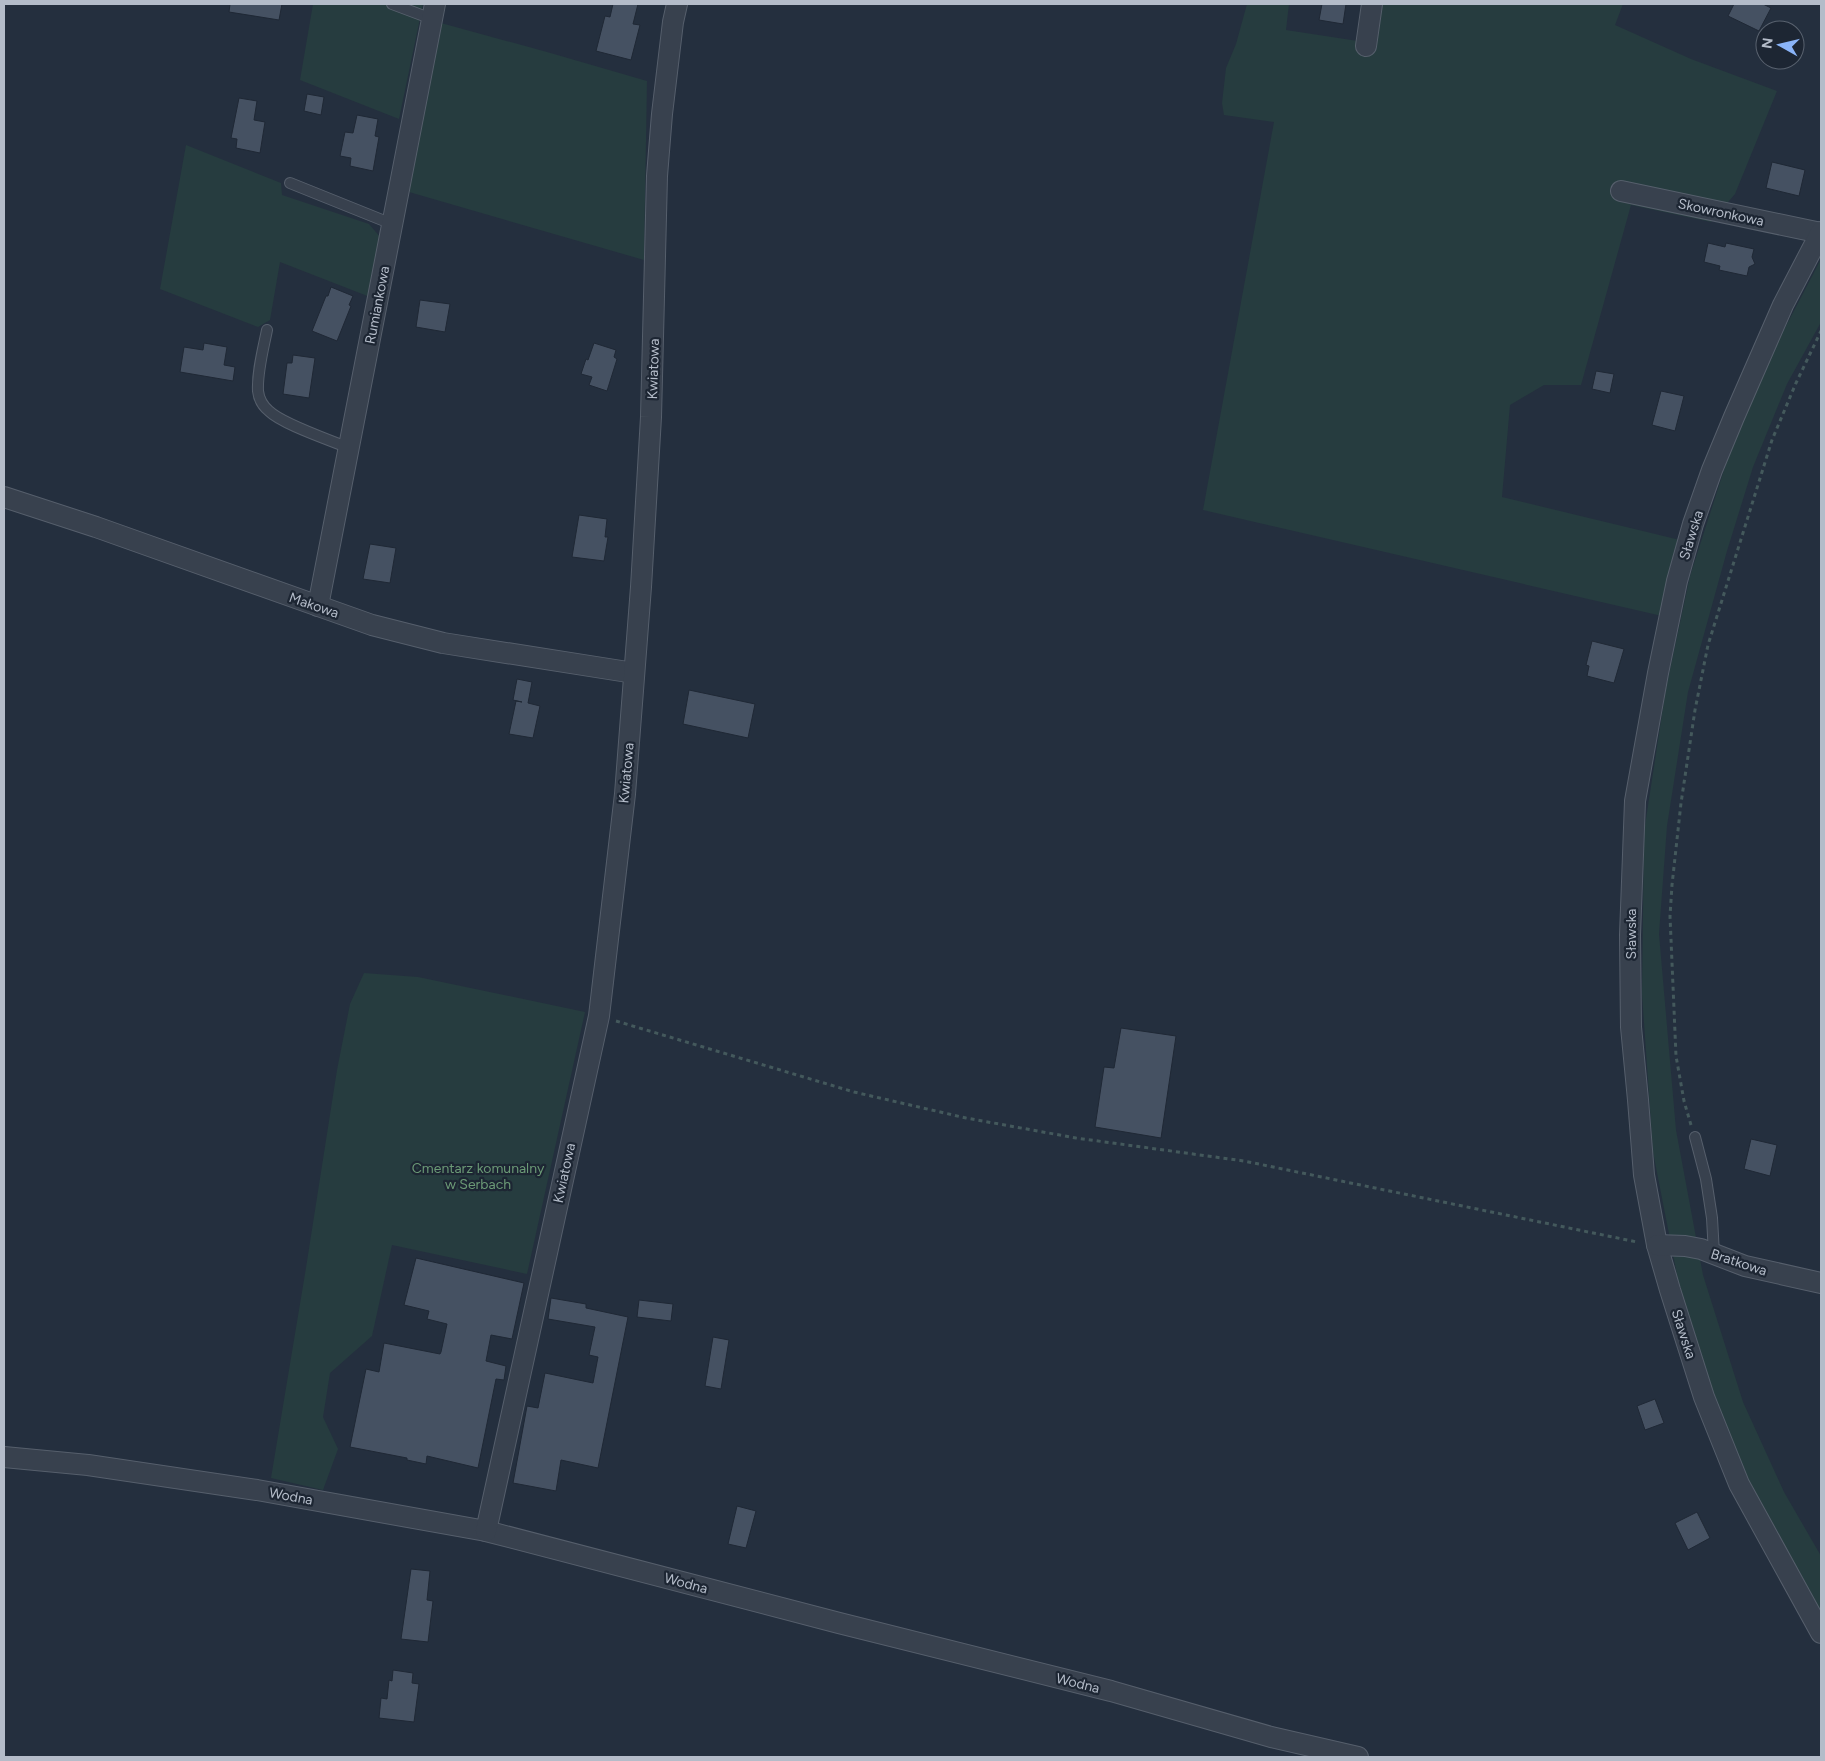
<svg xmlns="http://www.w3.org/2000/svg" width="1825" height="1761" font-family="Figtree,sans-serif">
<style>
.green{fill:#263c3f}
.building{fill:#455162;stroke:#1f2835}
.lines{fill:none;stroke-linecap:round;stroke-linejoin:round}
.service-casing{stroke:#565f6c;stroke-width:12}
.minor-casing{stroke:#565f6c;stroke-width:22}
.path{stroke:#44595c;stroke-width:3;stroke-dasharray:4 4;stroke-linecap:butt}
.service{stroke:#38414e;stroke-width:10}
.minor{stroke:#38414e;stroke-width:20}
.labels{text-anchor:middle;stroke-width:4.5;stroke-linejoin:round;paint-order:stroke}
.street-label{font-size:14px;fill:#b4bcc9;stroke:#1d2633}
.park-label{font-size:14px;fill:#6b9a76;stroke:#1d2633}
</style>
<rect width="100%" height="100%" fill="#242f3e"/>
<g class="green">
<path d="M313,4h110l-24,115 -99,-39z"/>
<path d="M1247,4h42l-3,26 85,13 6,-39h246l-8,21 76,34 86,32 -42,103 -24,28 -80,-17 -50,180h-37l-34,20 -8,92 178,43 -18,76 -459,-106 71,-388 -50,-7 -2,-12 4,-35 10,-24z"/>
<path d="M441,23l106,29 100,29 -3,179 -235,-68z"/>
<path d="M186,145l95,38 1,12 87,29 12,14 -11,59 -90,-35 -10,58 -12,7 -98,-38z"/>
<path d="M1821,259v63l-34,62 -34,83 -26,84 -39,141 -21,134 -8,108 17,196 27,145 40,127 41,90 37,64v65l-62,-115 -46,-115 -35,-111 -25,-128 -11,-158 2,-162 22,-144 24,-112 41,-128 44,-101z"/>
<path d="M364,973l54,4 167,35 -58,262 -135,-29 -20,91 -42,37 -7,44 15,32 -15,41 -52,-12 34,-204 32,-204 13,-66z"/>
</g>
<g class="building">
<path d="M230,4h52l-3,16 -50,-8z"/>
<path d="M613,4h25l-5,20 7,1 -9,35 -35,-9 9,-35 5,1z"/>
<path d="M1322,4h24l-3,20 -24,-4z"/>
<path d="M1734,4h29l8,4 -12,23 -31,-15z"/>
<path d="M307,94l17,3 -3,18 -17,-4z"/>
<path d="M239,98l18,3 -3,19 11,2 -5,31 -24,-5 1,-9 -6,-1z"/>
<path d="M357,115l21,4 -3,17 4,1 -6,34 -23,-5 1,-8 -11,-2 5,-24 8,1z"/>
<path d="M1772,162l33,8 -6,26 -33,-8z"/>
<path d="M1708,243l17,4 1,-4 28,6 -2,8 3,7 -6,3 -2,9 -28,-6 1,-4 -16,-4z"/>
<path d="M331,287l22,9 -4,9 2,1 -14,35 -25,-10 14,-35h2z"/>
<path d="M420,300l30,4 -5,28 -29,-5z"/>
<path d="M204,343l23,4 -3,18 11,2 -2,14 -53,-9 4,-25 19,3z"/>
<path d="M594,343l22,7 -2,7 3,2 -10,32 -18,-6 3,-8 -11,-3 5,-15 2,1z"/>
<path d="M293,355l22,3 -6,40 -26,-4 4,-31h5z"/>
<path d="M1596,371l18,3 -4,19 -18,-4z"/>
<path d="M1661,391l23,5 -9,35 -23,-6z"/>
<path d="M579,515l28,4 -2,18h3l-4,24 -32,-4z"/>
<path d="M370,544l26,4 -6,35 -27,-4z"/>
<path d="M1592,641l32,8 -10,34 -27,-7 2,-10 -3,-1z"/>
<path d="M517,679l15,3 -4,21 12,3 -7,32 -24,-4 7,-33 6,1 -9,-2z"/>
<path d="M689,690l66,14 -7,34 -65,-14z"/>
<path d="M1121,1028l55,8 -15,102 -66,-11 9,-60 10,1z"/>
<path d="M1751,1139l26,6 -7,31 -26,-7z"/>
<path d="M416,1258l108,25 -12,56 -21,-4 -5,26 20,5 -2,14 -8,-1 -18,89 -51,-12 -1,8 -19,-4v-2l-57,-11 16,-78 13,3 5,-29 56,11 1,-2 6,-28 -20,-5 2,-8 -25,-6z"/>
<path d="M551,1298l35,6v4l42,9 -30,151 -37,-8 -5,31 -43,-8 14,-77 11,2 7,-35 48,10 5,-26 -9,-2 6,-28 -47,-8z"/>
<path d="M639,1300l34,4 -2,17 -34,-4z"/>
<path d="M713,1337l16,3 -8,49 -16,-3z"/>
<path d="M1655,1399l9,24 -19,7 -8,-24z"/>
<path d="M737,1506l19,5 -10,37 -18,-4z"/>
<path d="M1697,1512l13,26 -22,12 -13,-27z"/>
<path d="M411,1569l19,2 -3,29 6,1 -5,41 -27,-3z"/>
<path d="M393,1670l20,3 -1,10 7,1 -5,38 -35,-4 2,-20 6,1 2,-19 3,1z"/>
</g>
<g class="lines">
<g class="service-casing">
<g id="service">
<path d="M392,4l40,15"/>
<path d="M290,183l102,41"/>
<path d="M267,330c-4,20 -10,42 -9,61 1,9 5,15 11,20 13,13 61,29 80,37"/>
<path d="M1695,1137l11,42 6,39 2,36"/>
</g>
</g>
<g class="minor-casing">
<g id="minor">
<path d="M1366,46l6,-42"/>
<path d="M1621,191l200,42"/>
<path d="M1821,232l-38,73 -49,112 -22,53 -19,54 -16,57 -19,92 -23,128 -5,134 1,92 7,73 6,75 13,70 13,45 34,107 35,87 82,149"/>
<path d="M4,497l92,30 276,98 71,18 191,30"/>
<path d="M318,606l117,-602"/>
<path d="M1657,1245l28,1 16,3 44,17 76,17"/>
<path d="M4,1457l84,8 169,25 229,41 353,92 272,68 160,46 87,20"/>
<path d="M486,1531l113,-515 26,-222 16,-207 10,-170 6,-241 5,-62 11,-92 4,-18"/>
</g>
</g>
<g class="path">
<path d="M616,1021l238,71 112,26 110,20 168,23 393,81"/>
<path d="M1691,1125l-7,-24 -8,-45 -6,-140 2,-31 9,-82 14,-93 13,-65 64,-205 24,-57 25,-52"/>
</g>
<use href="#service" class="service"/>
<use href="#minor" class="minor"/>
</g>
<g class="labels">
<g class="street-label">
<text transform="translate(1721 212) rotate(12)" y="5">Skowronkowa</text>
<text transform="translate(377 305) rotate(-79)" y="5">Rumiankowa</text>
<text transform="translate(653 369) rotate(-88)" y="5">Kwiatowa</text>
<text transform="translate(1691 535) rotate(-73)" y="5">Sławska</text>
<text transform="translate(314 605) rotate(19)" y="5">Makowa</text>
<text transform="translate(626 773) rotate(-85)" y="5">Kwiatowa</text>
<text transform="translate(1631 934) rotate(-90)" y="5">Sławska</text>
<text transform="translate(564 1173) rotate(-78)" y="5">Kwiatowa</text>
<text transform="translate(1739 1262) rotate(18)" y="5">Bratkowa</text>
<text transform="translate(1684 1334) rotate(72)" y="5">Sławska</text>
<text transform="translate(291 1496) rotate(10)" y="5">Wodna</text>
<text transform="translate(686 1583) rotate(15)" y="5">Wodna</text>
<text transform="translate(1078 1683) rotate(14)" y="5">Wodna</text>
</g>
<g class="park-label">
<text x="478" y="1173">Cmentarz komunalny<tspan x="478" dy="16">w Serbach</tspan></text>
</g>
</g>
<rect width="1825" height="1761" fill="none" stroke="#b4bcc9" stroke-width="10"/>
<g transform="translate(1780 45) rotate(278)"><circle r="24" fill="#1d2633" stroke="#59626f"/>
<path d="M0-4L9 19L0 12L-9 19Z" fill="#8ab4f8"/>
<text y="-8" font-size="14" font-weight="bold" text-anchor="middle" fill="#b4bcc9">N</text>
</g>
</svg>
